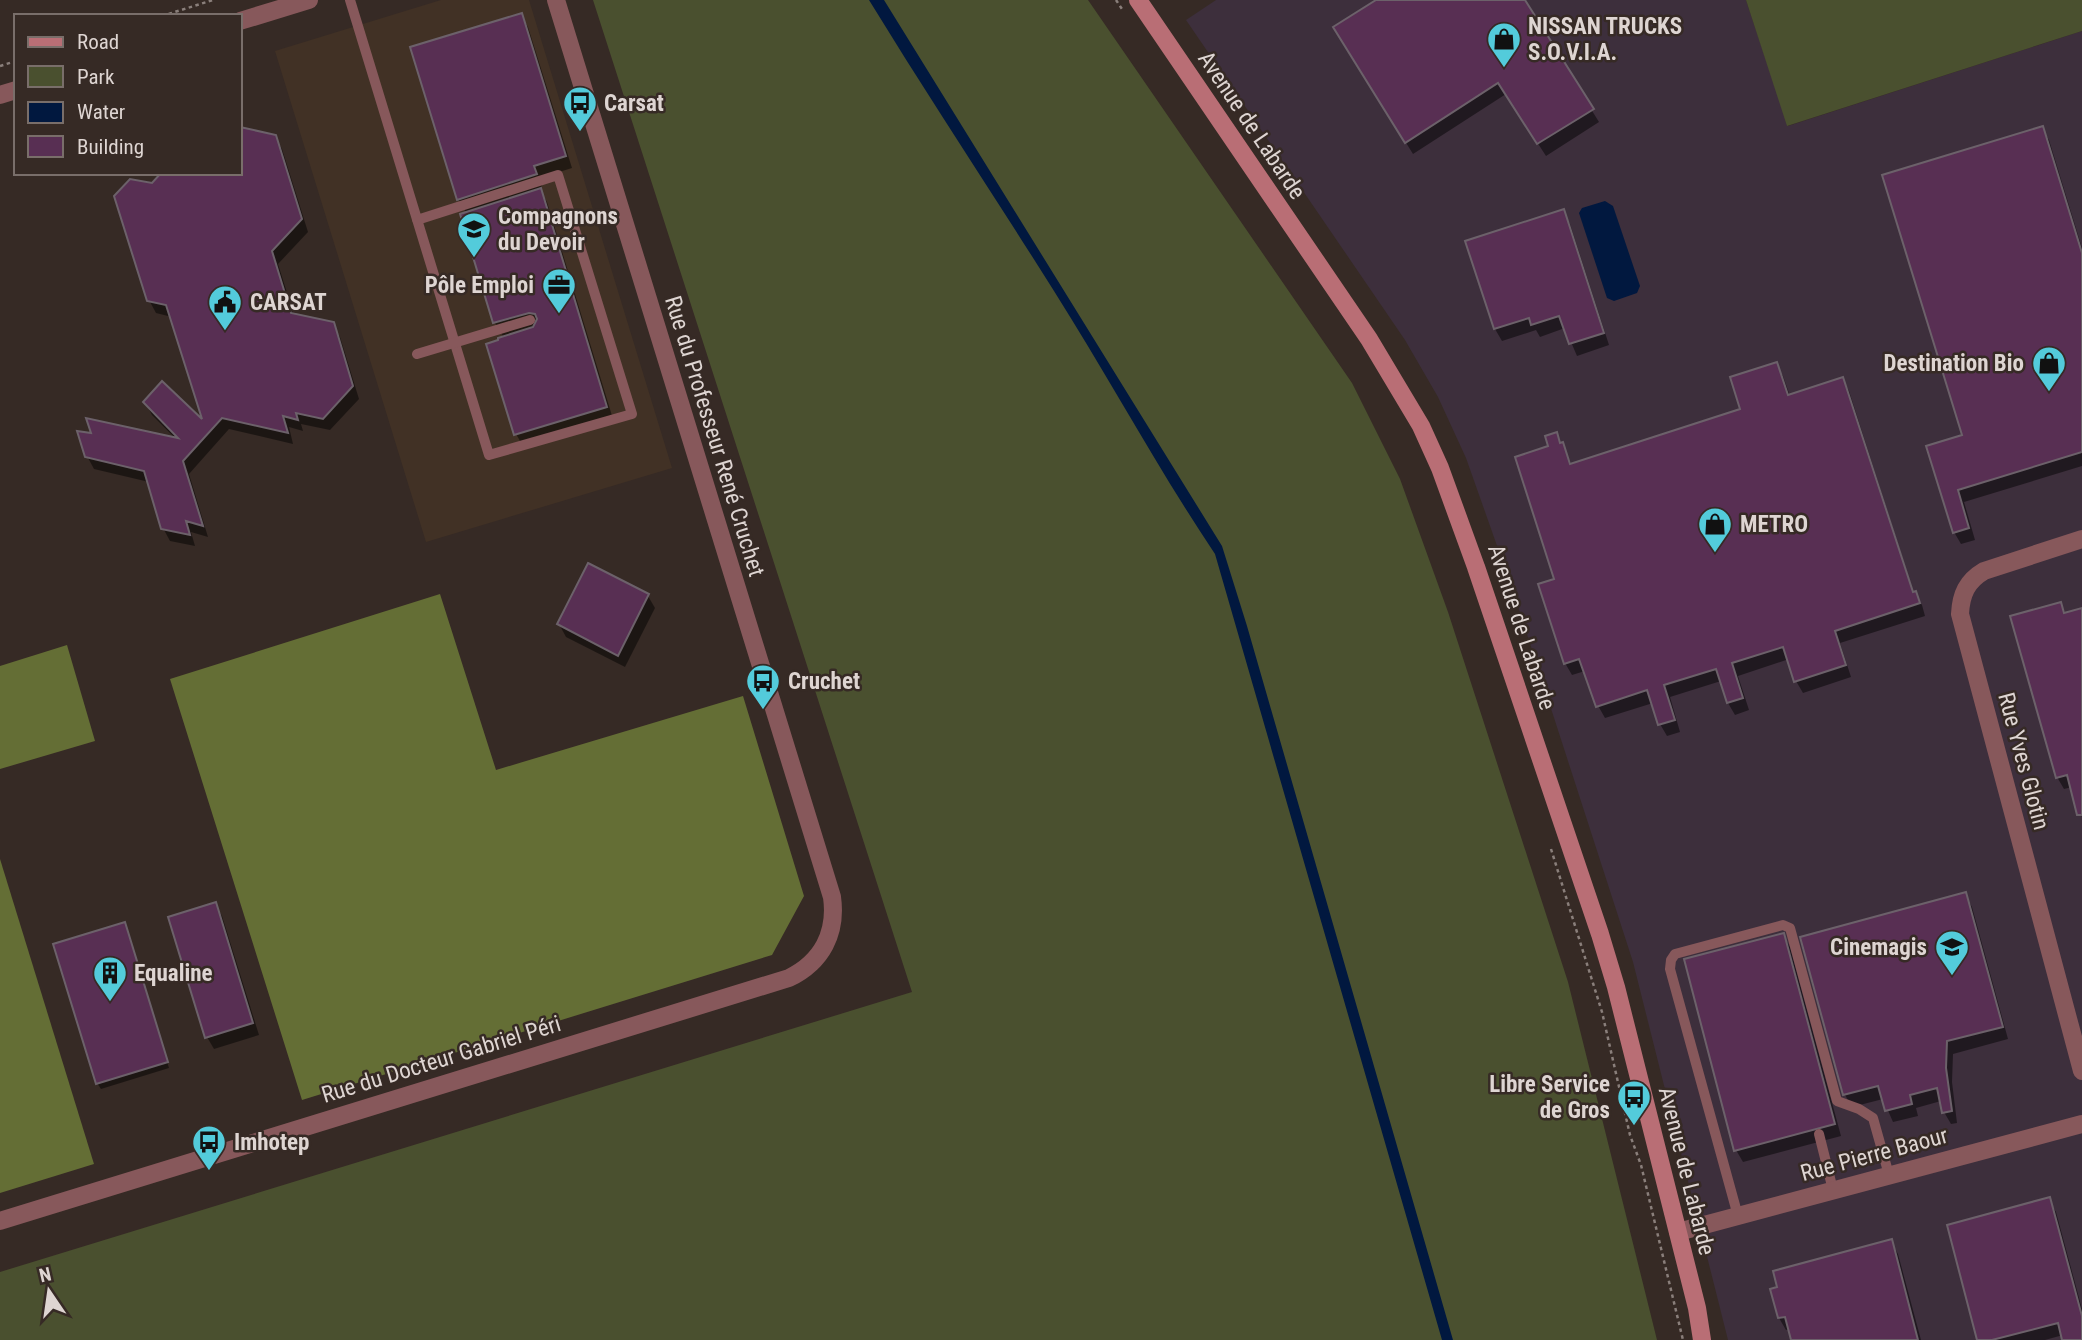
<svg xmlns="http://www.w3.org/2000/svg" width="2082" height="1340" font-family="'Roboto Condensed',sans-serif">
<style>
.industrial{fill:#3d2f3c}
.education{fill:#413125}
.green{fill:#4a502f}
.forest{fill:#646e35}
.water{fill:#01183f}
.shadow{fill:#0007}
.building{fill:#582f53;stroke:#6c616a;stroke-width:2}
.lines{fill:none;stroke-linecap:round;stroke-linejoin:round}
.path{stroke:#8a7f7b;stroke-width:2.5;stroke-dasharray:3.5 3.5;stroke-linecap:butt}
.lane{stroke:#87585b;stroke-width:10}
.street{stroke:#87585b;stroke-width:18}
.secondary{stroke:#b96e75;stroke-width:18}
.labels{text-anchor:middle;stroke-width:5;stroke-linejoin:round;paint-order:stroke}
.poi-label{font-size:23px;font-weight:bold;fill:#ded5d2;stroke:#362a25;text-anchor:start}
.street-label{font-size:23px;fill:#ded5d2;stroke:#362a25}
</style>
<rect width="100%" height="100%" fill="#362a25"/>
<path class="industrial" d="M1216,0h530l42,126 294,-95v1309h-354l-95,-378 -120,-371 -47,-133 -28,-61 -33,-57 -219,-320z"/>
<path class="education" d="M441,0h88l143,468 -246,74 -151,-491z"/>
<g class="green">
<path d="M593,0h495l264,383 48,96 48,133 120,370 89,358h-1657v-68l912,-280z"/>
<path d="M1746,0h336v31l-295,95z"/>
</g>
<g class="forest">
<path d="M440,594l56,176 247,-74 61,200 -32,59 -470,145 -132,-421z"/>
<path d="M67,645l28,96 -95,28v-103z"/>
<path d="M0,859l94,305 -94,29z"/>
</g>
<g class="water">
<path d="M869,0h15l338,546 25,80 206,714h-11l-227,-786c-57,-85 -106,-176 -161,-263 -61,-97 -125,-193 -185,-291z"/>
<path d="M1605,201l8,5 27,80 -3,7 -23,8 -7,-3 -28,-85 3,-5z"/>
</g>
<g class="shadow">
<path d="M1379,0h144l76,122 -53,34 -40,-62 -93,60 -71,-114z"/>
<path d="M521,15l7,12 44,141 -32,10 2,8 -3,2 8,14 66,217 -90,27 -7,-12 -12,-96 -9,-15 -32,-108 4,-1 -9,-15z"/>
<path d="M240,128l35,8 7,13 26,83 -30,32 16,51 38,9 8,13 19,62 -29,31 -29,-6 2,7 -14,-4 4,17 -64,-15 -40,45 19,63 -17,-5 4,14 -25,-5 -7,-13 -14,-46 -55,-13 -7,-13 89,-17 -24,-24 -7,-13 60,23 -33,-108 -16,-4 -7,-13 3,-115 88,-12z"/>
<path d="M2042,128l7,12 33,108v218l-118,36 11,38 -14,4 -7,-12 -26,-85 36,-11z"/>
<path d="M1563,211l7,13 39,121 -32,11 -12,-28 -25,9 -4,-7 -34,11 -7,-12 -28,-87z"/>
<path d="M1776,364l7,12 7,20 53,-17 6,12 65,203 8,11 3,11 -85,27 11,34 -48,16 -7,-12 -7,-22 -51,17 11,34 -14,5 -7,-12 -7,-22 -51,16 10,35 -13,4 -7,-12 -7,-21 -48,15 -13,-23 -7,-24 -13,4 -7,-12 -9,-83 -6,-132 6,-14 16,31 170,-54z"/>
<path d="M589,566l59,30 7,12 -30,59 -59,-30 -7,-13z"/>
<path d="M2060,604l6,10 16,-4v207l-10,-30 -8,2 -7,-12z"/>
<path d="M1965,894l7,13 36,132 -55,15 -1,28 5,41 -6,1 -7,-12 -3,-11 -25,7 2,8 -25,6 -10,-23 -31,8 -7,-12 -43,-157z"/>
<path d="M215,904l7,12 37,119 -45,14 -7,-12z"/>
<path d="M127,930l42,138 -68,21 -4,-6z"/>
<path d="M1783,935l7,12 51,189 -98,26 -7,-12z"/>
<path d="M2049,1200l7,12 26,97v31h-18l-1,-5 -18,5h-66z"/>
<path d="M1891,1241l7,13 23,86h-128l-3,-11 -4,1 -7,-12z"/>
</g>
<g class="building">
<path d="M1376,0h149l69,109 -57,35 -39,-61 -93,60 -72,-116z"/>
<path d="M522,13l44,143 -32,10 3,8 -80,26 -47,-153z"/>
<path d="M2043,126l39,127v199l-124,38 11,38 -16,5 -27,-87 36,-11 -80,-260z"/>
<path d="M240,127l36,8 26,84 -30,32 19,62 43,9 19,64 -30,33 -27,-6 2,7 -15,-4 5,17 -66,-15 -39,43 20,65 -17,-5 4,14 -29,-6 -17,-58 -59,-14 -8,-26 14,2 -5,-15 92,20 -35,-36 19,-21 40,38 -36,-114 -19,-4 -33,-105 16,-17 22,4 9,-10h79z"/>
<path d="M541,188l66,219 -93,28 -28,-91 12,-4v-2l35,-11 4,-8 -2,-5 -6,-1 -36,10 -33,-109z"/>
<path d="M1564,209l40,124 -35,11 -10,-28 -28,9 -2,-7 -35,11 -29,-88z"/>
<path d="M1777,362l11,33 55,-18 70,215 3,-1 4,12 -85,28 11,34 -52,17 -11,-35 -51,16 11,35 -16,5 -11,-34 -52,16 11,35 -17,5 -11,-35 -51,17 -17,-48 -15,5 -26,-80 16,-5 -39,-122 33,-11 -3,-10 12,-4 3,11 3,-1 7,22 170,-55 -10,-32z"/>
<path d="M588,563l61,31 -31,62 -61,-32z"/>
<path d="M2061,602l3,11 18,-5v207h-5l-10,-40 -11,3 -46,-162z"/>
<path d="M1966,892l37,135 -56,14 -1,27 6,43 -10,2 -5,-25 -27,7 2,9 -27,7 -7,-25 -35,9 -43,-158z"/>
<path d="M216,902l37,121 -48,15 -37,-121z"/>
<path d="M125,922l43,140 -72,22 -43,-140z"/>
<path d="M1784,933l51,191 -101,27 -50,-192z"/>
<path d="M2050,1197l32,119v24h-20l-4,-17 -66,17h-15l-30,-115z"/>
<path d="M1892,1239l26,101h-127l-6,-23 -7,1 -8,-29 7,-2 -4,-16z"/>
</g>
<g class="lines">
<g class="path">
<path d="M1116,0l6,9"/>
<path d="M162,16l51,-16"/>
<path d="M0,66l16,-5"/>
<path d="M1551,849l51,163 28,123 11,30 42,175"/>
</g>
<g class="lane">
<path d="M350,0l139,455 143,-41 -74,-239 -141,45"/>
<path d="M417,354l113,-34"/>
<path d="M1819,1134l14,56"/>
<path d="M1738,1216l-68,-247 1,-9 4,-6 108,-29 7,3 47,173 22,8 14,9 16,57"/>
</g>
<g class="street">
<path d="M240,21l69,-21"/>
<path d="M0,95l16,-5"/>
<path d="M2082,539l-98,32c-17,10 -23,23 -24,43l122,457"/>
<path d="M0,1221l789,-243c33,-16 48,-45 43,-81l-276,-897"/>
<path d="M1678,1232l404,-108"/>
</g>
<path class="secondary" d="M1138,0l231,339 52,87 19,42 36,99 124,367 16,53 81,321 5,32"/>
</g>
<defs>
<g id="shop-pin" transform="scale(1.75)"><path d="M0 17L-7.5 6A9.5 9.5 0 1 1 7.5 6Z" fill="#53cbdb" stroke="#362a25"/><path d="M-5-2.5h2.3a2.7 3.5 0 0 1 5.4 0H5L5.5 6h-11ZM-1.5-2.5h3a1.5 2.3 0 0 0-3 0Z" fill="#111"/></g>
<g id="bus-pin" transform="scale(1.75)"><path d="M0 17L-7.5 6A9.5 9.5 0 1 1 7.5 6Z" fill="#53cbdb" stroke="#362a25"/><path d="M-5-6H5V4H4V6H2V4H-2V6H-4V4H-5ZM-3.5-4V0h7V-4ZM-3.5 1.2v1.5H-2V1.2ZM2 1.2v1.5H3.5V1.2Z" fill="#111"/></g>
<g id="university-pin" transform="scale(1.75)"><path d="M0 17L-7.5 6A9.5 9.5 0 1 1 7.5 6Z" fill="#53cbdb" stroke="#362a25"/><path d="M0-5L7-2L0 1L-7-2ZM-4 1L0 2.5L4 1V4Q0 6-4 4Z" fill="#111"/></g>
<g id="office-pin" transform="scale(1.75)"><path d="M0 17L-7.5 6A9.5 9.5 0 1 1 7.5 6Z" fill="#53cbdb" stroke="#362a25"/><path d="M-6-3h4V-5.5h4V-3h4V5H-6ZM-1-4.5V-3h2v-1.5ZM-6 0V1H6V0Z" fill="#111"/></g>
<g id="civic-pin" transform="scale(1.75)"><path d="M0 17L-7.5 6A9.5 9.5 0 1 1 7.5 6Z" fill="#53cbdb" stroke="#362a25"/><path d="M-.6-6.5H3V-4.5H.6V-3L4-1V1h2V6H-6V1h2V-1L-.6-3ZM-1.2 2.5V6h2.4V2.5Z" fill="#111"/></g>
<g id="building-pin" transform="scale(1.75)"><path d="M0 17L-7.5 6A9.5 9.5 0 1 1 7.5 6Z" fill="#53cbdb" stroke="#362a25"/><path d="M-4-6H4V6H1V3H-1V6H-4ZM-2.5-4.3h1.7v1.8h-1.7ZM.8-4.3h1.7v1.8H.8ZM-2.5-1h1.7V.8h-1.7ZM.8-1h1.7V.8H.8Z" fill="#111"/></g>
</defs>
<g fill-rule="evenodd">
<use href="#shop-pin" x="1504" y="39"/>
<use href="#bus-pin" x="580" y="103"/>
<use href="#university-pin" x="474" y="229"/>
<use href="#office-pin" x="559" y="285"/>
<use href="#civic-pin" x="225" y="302"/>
<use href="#shop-pin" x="2049" y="363"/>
<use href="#shop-pin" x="1715" y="524"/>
<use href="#bus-pin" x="763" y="681"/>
<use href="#university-pin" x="1952" y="947"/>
<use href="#building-pin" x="110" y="973"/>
<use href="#bus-pin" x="1634" y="1097"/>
<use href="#bus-pin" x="209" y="1142"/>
</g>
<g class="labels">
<g class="poi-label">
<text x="1528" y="34">NISSAN TRUCKS<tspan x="1528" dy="26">S.O.V.I.A.</tspan></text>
<text x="604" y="111">Carsat</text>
<text x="498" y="224">Compagnons<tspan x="498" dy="26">du Devoir</tspan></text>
<text x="534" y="293" text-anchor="end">Pôle Emploi</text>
<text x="250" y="310">CARSAT</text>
<text x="2024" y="371" text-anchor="end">Destination Bio</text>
<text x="1740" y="532">METRO</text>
<text x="788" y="689">Cruchet</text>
<text x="1927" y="955" text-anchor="end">Cinemagis</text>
<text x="134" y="981">Equaline</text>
<text x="1610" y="1092" text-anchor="end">Libre Service<tspan x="1610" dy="26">de Gros</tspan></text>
<text x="234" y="1150">Imhotep</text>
</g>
<g class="street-label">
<text transform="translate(1252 125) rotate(56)" y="8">Avenue de Labarde</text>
<text transform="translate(715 436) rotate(73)" y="8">Rue du Professeur René Cruchet</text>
<text transform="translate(1522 627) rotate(72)" y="8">Avenue de Labarde</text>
<text transform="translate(2024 761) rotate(75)" y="8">Rue Yves Glotin</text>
<text transform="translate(441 1059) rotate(-17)" y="8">Rue du Docteur Gabriel Péri</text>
<text transform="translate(1874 1154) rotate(-15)" y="8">Rue Pierre Baour</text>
<text transform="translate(1687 1171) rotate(76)" y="8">Avenue de Labarde</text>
</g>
</g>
<rect x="14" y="14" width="228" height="161" fill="#362a25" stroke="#796e6a" stroke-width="2"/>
<rect x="28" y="37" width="35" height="10" fill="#b96e75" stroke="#796e6a" stroke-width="2"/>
<text x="77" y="49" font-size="21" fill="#ded5d2">Road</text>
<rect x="28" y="66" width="35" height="21" fill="#4a502f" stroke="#796e6a" stroke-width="2"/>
<text x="77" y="84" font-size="21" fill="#ded5d2">Park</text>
<rect x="28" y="102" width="35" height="21" fill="#01183f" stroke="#796e6a" stroke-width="2"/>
<text x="77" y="119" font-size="21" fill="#ded5d2">Water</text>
<rect x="28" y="136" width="35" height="21" fill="#582f53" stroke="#796e6a" stroke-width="2"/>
<text x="77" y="154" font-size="21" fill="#ded5d2">Building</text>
<g transform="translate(49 1291) rotate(347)" stroke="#362a25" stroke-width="5" paint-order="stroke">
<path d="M0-5L12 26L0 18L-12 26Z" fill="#ded5d2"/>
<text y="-10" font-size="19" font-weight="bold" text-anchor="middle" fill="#ded5d2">N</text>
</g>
</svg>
